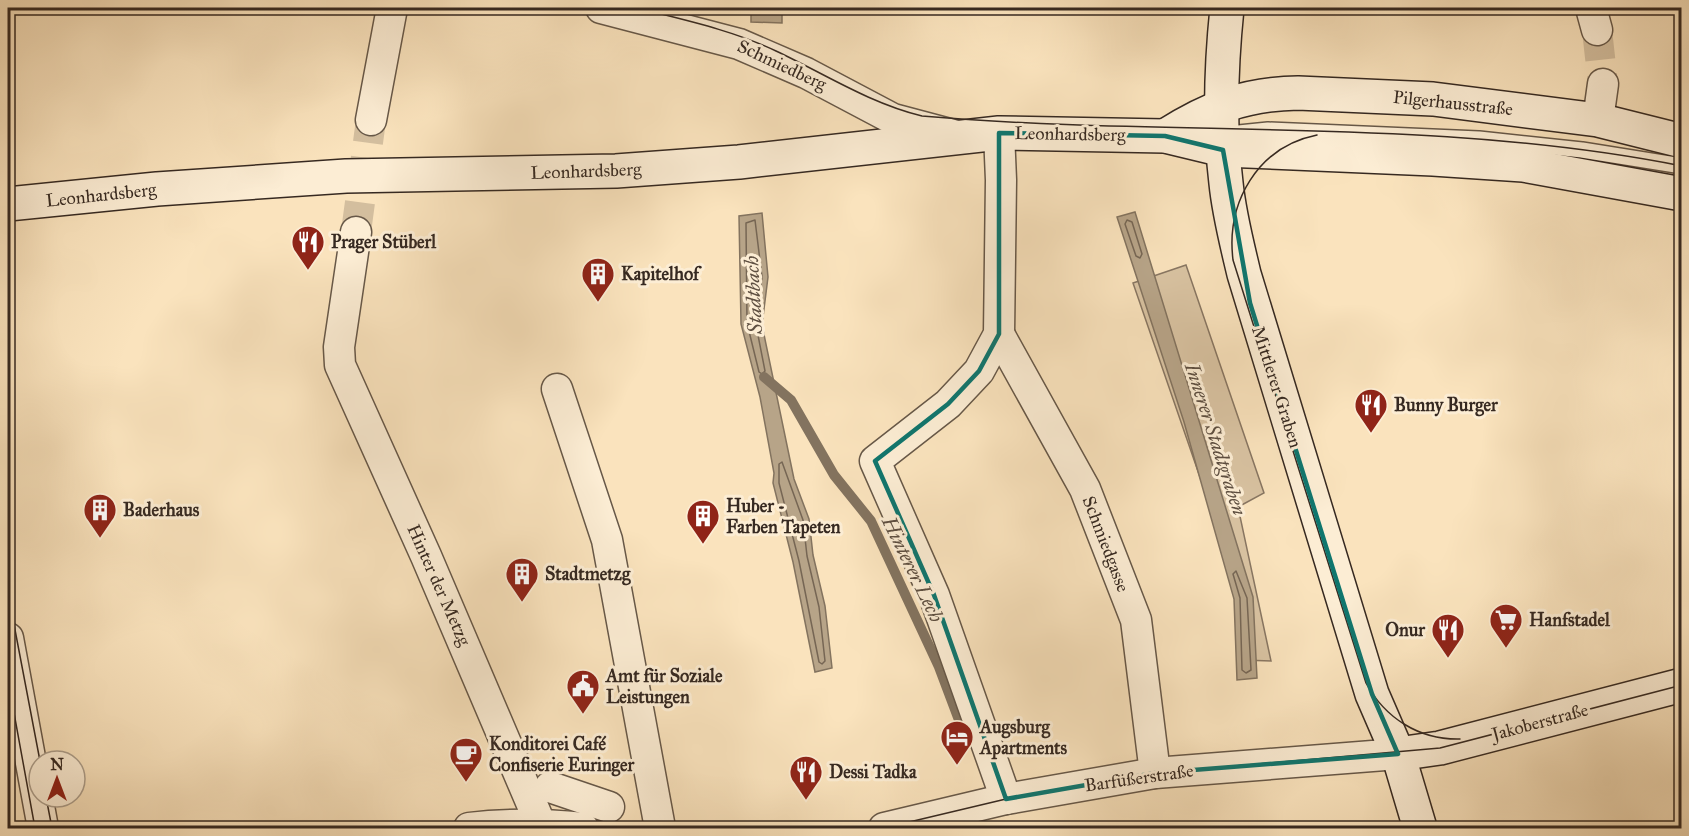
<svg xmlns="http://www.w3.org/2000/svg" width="1689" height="836" font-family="'IM FELL Great Primer',serif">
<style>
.green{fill:#d9c3a2;stroke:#887662;stroke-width:1.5}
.water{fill:#b7a488;stroke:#83735f;stroke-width:1.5}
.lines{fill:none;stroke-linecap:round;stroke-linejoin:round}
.shore{stroke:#766654;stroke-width:1.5}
.stream{stroke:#83735f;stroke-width:10}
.street-tunnel{stroke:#d3be9e;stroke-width:30;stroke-dasharray:30 15;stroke-linecap:butt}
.lane-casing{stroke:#675848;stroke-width:18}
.street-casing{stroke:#675848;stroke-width:33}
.secondary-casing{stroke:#362921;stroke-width:36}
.lane{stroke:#fcedd4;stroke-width:15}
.street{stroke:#fcedd4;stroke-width:30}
.secondary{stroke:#fcedd4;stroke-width:33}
.tram{stroke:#362921;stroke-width:1.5}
.marked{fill:none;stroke:#0f766e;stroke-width:4.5;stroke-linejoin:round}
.labels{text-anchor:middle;stroke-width:6;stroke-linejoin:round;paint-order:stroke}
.street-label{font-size:18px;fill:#362921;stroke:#fcedd4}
.poi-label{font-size:18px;font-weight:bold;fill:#362921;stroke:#fcedd4;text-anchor:start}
.water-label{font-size:20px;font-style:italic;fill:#5d4e40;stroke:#fcedd4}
</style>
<rect width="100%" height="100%" fill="#fae3bd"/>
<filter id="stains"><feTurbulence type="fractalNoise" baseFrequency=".00333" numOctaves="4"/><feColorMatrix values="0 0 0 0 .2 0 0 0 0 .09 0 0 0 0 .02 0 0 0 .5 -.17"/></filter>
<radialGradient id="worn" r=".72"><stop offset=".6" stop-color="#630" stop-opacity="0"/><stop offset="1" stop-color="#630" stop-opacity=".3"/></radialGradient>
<path class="green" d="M1186,265l78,228 -26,14 33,154 -29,-1 -1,-64 -108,-313z"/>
<g class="water">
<path d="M751,8h31v15l-31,-1z"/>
<path d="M1135,212l118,385 4,81 -20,2 -3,-81 -50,-177 -67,-205z"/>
<path d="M762,213l6,64 -6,48 32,154 15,40 4,36 12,51 7,62 -17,4 -22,-110 -20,-79 1,-10 -14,-76 -19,-73 -2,-108z"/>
</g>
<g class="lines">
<g class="shore">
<path d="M755,220l7,57 -6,48 9,46 -3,3 -3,-2 -12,-49 -1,-100z"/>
<path d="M1127,220l5,2 10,32 -2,4 -4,-2 -11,-32z"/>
<path d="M782,462l21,58 4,36 12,51 6,54 -3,3 -3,-2 -20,-101 -20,-78v-19z"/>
<path d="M1236,571l11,27 4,72 -5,3 -4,-3 -2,-72 -7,-24z"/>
</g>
<path class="stream" d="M764,377l27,23 43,75 37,46 68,146 26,69"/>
<g class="street-tunnel">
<path d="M1597,30l6,54"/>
<path d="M356,232l15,-112"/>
</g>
<g class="lane-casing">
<path id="lane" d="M1219,135l49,-5 211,9 103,11 100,16"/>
</g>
<g class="street-casing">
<g id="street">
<path d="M601,8l138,36 67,29 87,46 64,17"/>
<path d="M1591,8l6,22"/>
<path d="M371,120l21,-112"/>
<path d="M1598,120l5,-36"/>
<path d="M999,133l2,47 -2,154 -20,37 -31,33 -73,57 59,134 72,204"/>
<path d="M356,232l-17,115 1,18 86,191 114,267"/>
<path d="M999,334l86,155 51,131 19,153"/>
<path d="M557,389l50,151 53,288"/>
<path d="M8,638l35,190"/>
<path d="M550,787l59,20"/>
<path d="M469,828c39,-5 75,-4 114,0"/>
<path d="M884,828l122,-29 149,-26 243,-19"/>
</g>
</g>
<g class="secondary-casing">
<g id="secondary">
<path d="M1227,8c-6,58 -8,117 -1,175 3,31 11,61 18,91l128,420 26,60 22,74"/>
<path d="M1165,136c44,-28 80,-42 133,-43l135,6 165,21 84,21"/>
<path d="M8,204l149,-15 189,-13 270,-5 123,-9 260,-29 166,3 58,14 210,9 90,6 159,29"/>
<path d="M1398,754l42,-6 242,-63"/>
</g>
</g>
<use href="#lane" class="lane"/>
<use href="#street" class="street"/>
<use href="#secondary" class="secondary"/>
<g class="tram">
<path d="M637,8c47,12 95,22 139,43 49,23 93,52 146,65 253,22 509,0 760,50"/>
<path d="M1317,135c-60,12 -91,68 -84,125l133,423c19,35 53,57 94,56"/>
<path d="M8,593l32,168"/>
<path d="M8,680l27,148"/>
<path d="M46,797l6,31"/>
<path d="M469,828c39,-5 75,-4 114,0"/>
<path d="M884,828l122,-29 149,-26 285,-25 242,-63"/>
</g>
</g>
<path class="marked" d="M999,133l166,3 58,14 27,153 122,391 26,60 -243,19 -149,26 -72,-204 -59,-134 73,-57 31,-33 20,-37z"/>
<defs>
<g id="restaurant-pin" transform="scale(1.725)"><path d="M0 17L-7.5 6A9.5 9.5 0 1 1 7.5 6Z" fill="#8f2418" stroke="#fcedd4"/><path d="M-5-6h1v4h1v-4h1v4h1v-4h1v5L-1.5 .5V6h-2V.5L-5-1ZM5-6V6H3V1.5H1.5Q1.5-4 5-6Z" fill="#fff"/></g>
<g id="building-pin" transform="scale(1.725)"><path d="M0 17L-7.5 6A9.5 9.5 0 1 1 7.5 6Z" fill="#8f2418" stroke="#fcedd4"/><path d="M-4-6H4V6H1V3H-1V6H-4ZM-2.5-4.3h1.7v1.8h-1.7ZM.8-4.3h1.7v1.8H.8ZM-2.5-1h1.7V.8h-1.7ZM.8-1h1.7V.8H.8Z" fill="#fff"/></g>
<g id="supermarket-pin" transform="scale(1.725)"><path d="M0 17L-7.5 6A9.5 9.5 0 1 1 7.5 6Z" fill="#8f2418" stroke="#fcedd4"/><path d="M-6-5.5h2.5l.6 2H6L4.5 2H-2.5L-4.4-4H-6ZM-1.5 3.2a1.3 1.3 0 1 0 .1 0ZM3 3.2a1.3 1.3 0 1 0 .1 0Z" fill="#fff"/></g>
<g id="civic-pin" transform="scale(1.725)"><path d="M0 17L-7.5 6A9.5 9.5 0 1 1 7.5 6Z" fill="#8f2418" stroke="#fcedd4"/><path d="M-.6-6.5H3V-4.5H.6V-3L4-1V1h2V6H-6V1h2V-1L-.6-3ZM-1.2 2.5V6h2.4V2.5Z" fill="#fff"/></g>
<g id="hotel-pin" transform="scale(1.725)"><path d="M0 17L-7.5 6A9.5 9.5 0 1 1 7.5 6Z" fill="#8f2418" stroke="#fcedd4"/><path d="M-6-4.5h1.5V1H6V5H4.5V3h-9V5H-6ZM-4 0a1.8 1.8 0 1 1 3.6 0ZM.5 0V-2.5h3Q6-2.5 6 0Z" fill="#fff"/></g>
<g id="cafe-pin" transform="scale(1.725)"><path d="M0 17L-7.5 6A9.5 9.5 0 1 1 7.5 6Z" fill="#8f2418" stroke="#fcedd4"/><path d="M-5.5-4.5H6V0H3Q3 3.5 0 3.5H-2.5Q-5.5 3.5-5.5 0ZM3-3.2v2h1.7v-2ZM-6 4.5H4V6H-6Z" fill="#fff"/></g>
</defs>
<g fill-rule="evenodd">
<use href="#restaurant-pin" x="308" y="242"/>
<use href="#building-pin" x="598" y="274"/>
<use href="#restaurant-pin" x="1371" y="405"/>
<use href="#building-pin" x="100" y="510"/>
<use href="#building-pin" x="703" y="516"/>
<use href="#building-pin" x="522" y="574"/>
<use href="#supermarket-pin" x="1506" y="620"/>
<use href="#restaurant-pin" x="1448" y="630"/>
<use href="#civic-pin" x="583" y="686"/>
<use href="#hotel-pin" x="957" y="737"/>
<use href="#cafe-pin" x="466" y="754"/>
<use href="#restaurant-pin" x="806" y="772"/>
</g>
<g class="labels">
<g class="street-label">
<text transform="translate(782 65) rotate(25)" y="6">Schmiedberg</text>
<text transform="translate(1453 103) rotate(6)" y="6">Pilgerhausstraße</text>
<text transform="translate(1070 134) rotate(1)" y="6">Leonhardsberg</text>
<text transform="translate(586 171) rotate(-2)" y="6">Leonhardsberg</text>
<text transform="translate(101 195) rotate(-6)" y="6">Leonhardsberg</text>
<text transform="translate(1277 387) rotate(72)" y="6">Mittlerer Graben</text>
<text transform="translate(1106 544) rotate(69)" y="6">Schmiedgasse</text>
<text transform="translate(439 585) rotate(66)" y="6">Hinter der Metzg</text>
<text transform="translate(1540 722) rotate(-15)" y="6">Jakoberstraße</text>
<text transform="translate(1139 778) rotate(-8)" y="6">Barfüßerstraße</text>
</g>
<g class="poi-label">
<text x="331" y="248">Prager Stüberl</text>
<text x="621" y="280">Kapitelhof</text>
<text x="1394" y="411">Bunny Burger</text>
<text x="726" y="512">Huber -<tspan x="726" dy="21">Farben Tapeten</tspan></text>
<text x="123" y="516">Baderhaus</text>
<text x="545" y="580">Stadtmetzg</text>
<text x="1529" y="626">Hanfstadel</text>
<text x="1425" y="636" text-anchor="end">Onur</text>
<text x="606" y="682">Amt für Soziale<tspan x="606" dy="21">Leistungen</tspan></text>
<text x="980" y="733">Augsburg<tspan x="980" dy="21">Apartments</tspan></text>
<text x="489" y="750">Konditorei Café<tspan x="489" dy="21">Confiserie Euringer</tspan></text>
<text x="829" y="778">Dessi Tadka</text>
</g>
<g class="water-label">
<text transform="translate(753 295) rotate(-93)" y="7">Stadtbach</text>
<text transform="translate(1216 439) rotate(72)" y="7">Innerer Stadtgraben</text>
<text transform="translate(913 569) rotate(64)" y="7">Hinterer Lech</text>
</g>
</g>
<rect width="1689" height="836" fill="none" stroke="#fae3bd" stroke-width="30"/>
<rect x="9" y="9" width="1671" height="818" fill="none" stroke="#362921" stroke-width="3"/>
<rect x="15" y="15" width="1659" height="806" fill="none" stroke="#362921" stroke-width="1.5"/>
<g transform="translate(57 779)"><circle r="28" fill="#fcedd4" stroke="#ad9f8c" stroke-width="1.5"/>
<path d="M0-4.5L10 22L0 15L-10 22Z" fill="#8f2418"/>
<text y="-9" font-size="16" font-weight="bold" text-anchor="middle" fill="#362921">N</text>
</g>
<rect width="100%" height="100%" filter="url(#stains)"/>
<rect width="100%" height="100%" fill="url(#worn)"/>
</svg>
